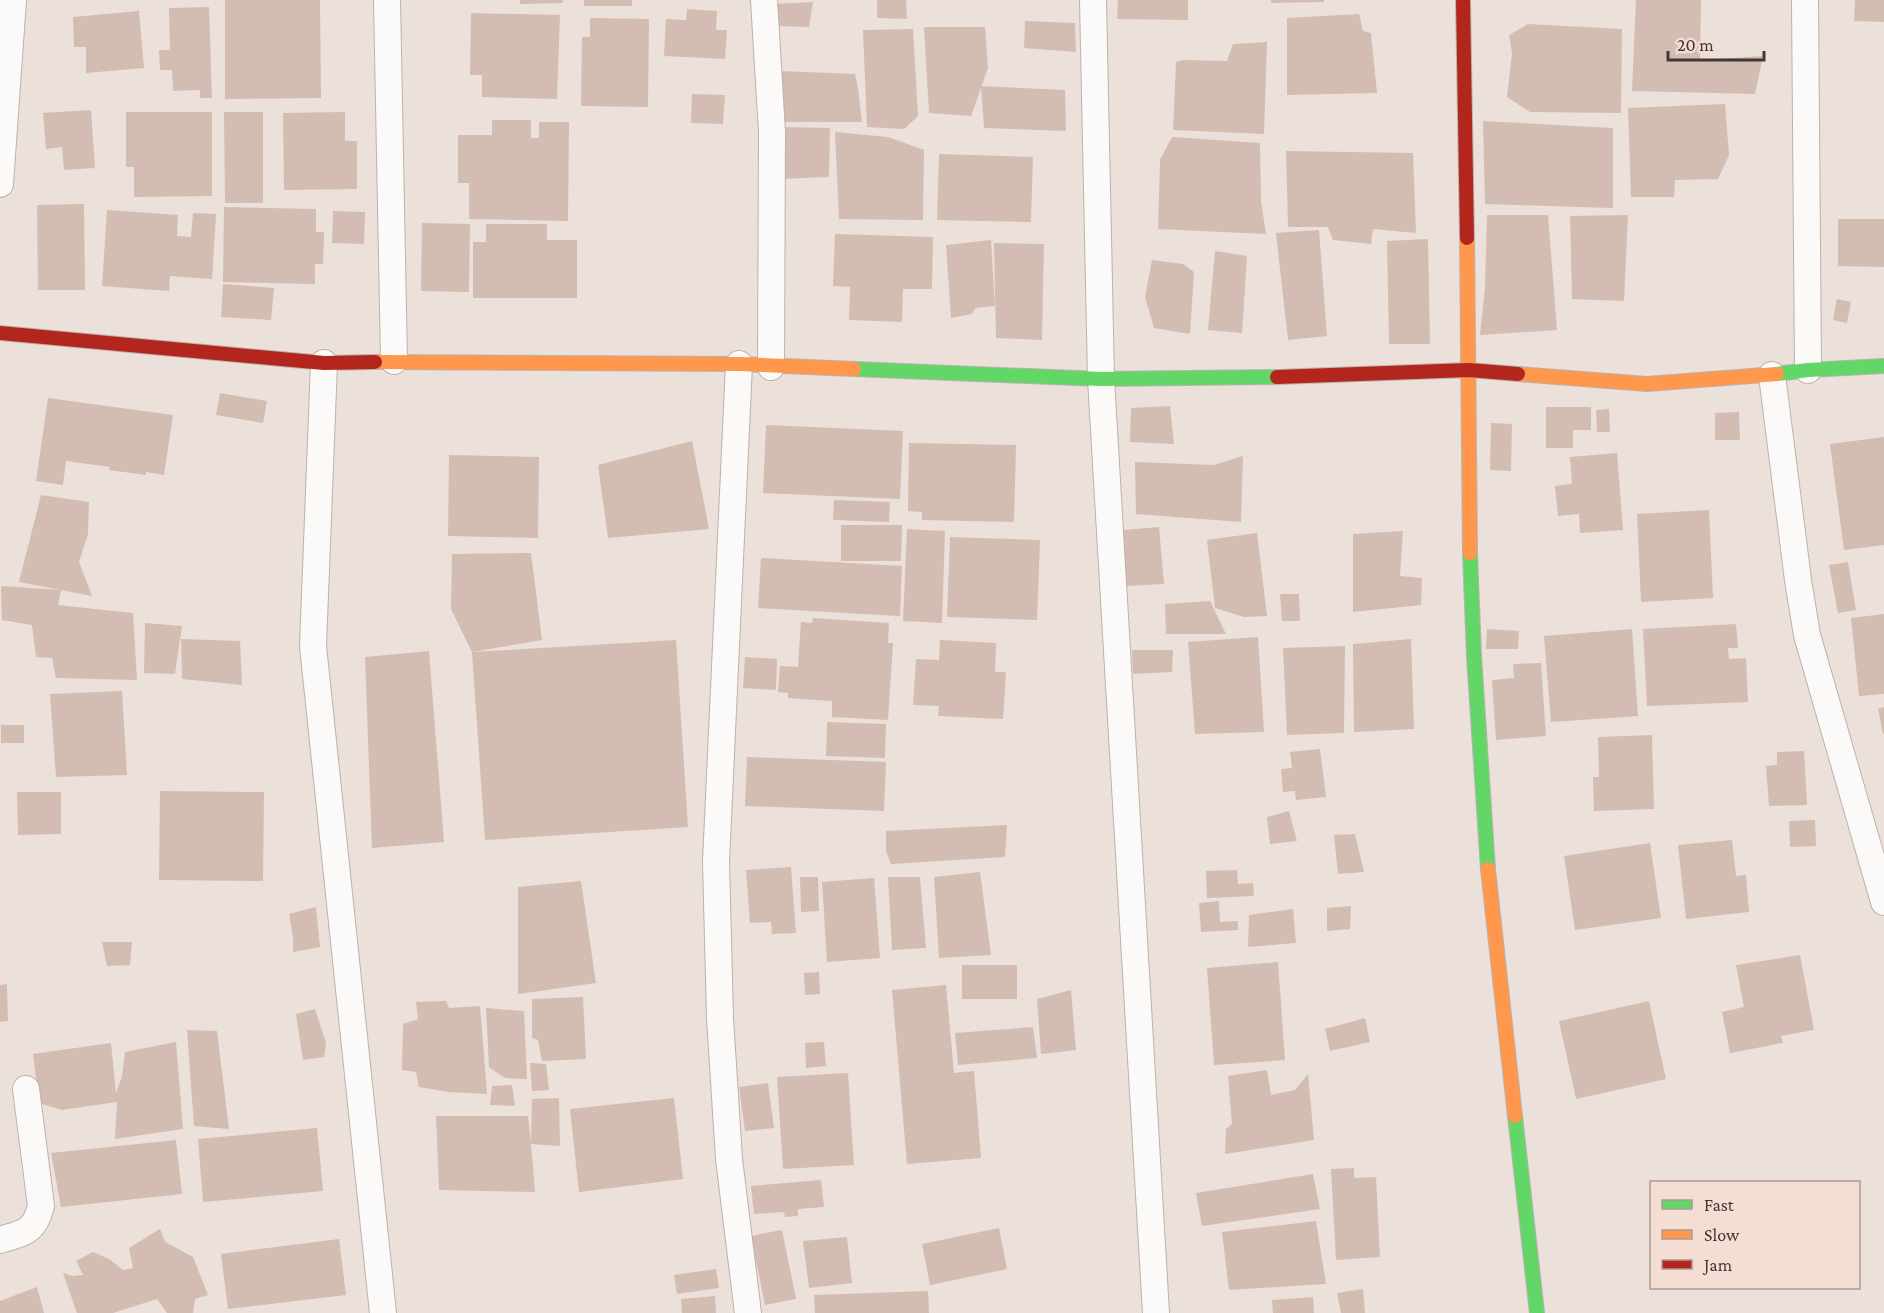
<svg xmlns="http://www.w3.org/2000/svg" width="1884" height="1313" font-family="'Crimson Pro',serif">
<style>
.building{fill:#d3bcb1}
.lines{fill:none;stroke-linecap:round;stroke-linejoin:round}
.street-casing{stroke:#bbb2ad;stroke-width:28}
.fast-casing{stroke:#bbb2ad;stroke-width:16}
.slow-casing{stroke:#bbb2ad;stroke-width:16}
.jam-casing{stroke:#bbb2ad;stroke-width:16}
.street{stroke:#fcfaf9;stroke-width:26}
.fast{stroke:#63d668;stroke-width:14}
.slow{stroke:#ff974d;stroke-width:14}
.jam{stroke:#b3261e;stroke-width:14}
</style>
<rect width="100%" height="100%" fill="#ece0da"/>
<g class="building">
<path d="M225,0h95l1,98 -96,1z"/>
<path d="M520,0h43v3l-43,1z"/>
<rect x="584" y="0" width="48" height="6"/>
<path d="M877,0h29l1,19 -30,-1z"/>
<path d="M1118,0h70v20l-71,-1z"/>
<path d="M1271,0h53v2l-53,1z"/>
<path d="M1636,0h65l-1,60 63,-4 -8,38 -123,-3z"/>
<path d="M1855,0h29v22l-30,-1z"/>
<path d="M813,2l-4,25 -32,-1 -3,-22z"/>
<path d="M209,7l3,91h-12v-8l-27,1 -1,-21h-12l-1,-20h11l-1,-42z"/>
<path d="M687,9l30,2 -1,19h11l-2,29 -61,-3 2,-37 20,1z"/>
<path d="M139,11l5,57 -58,5v-26h-12l-1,-30z"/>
<path d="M471,13l89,2 -3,84 -75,-2v-22h-12z"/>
<path d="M1359,14l4,17 8,2 6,60 -90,2v-77z"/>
<path d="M590,18l59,1 -1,88 -67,-1 1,-69h8z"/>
<path d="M1025,21l50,2 1,29 -52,-4z"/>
<path d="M1528,24l94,5 -1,84 -91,-1 -23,-15 5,-44 -3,-18z"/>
<path d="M924,27h61l3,41 -17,48 -42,-3z"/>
<path d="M913,29l5,87 -14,13 -37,-2 -4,-97z"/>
<path d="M1267,42l-3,92 -91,-4 3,-68 7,-2 44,1 6,-17z"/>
<path d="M780,71l75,3 3,14 4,34h-82z"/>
<path d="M981,86l84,4 1,41 -82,-3z"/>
<path d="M692,94l33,1 -2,29 -32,-1z"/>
<path d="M1725,104l4,51 -11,24 -43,1 -1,17h-43l-3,-89z"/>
<path d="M91,110l4,58 -31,2 -2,-23 -16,2 -3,-36z"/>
<path d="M126,112h86v84l-78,1v-30h-8z"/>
<path d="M224,112h39v91h-38z"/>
<path d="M345,112v29h12v48l-73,1 -1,-77z"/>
<path d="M492,120h39v18h8v-16h30l-1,99 -99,-2v-36h-11v-48h34z"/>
<path d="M1483,121l130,7v80l-128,-4z"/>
<path d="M779,127l51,1 -1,49 -50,2z"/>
<path d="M835,132l53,5 36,13 -1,70 -84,-1z"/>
<path d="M1172,137l88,6 1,58 5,33 -108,-5 2,-69z"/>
<path d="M1286,151l127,2 3,80 -43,-4 -2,15 -38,-4 -5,-13h-40z"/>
<path d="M939,154l94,3 -2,65 -94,-2z"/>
<path d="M84,204l1,86h-47l-1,-85z"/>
<path d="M224,207l92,2v23h8l-1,32h-8v20l-92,-2z"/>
<path d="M107,210l71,5 -1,21 14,1 2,-24 23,1 -4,65 -42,-3 -1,15 -67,-5z"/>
<path d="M333,211l32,1 -1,32 -32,-1z"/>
<path d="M1487,215h61l9,115 -77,5 5,-48z"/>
<path d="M1628,215l-4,86 -52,-2 -2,-83z"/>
<path d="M1838,219h46v48l-46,-1z"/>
<path d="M422,223l48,1 -1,68 -48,-1z"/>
<path d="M486,224h61v16h30v58h-104v-56h13z"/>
<path d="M1319,230l8,106 -39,4 -12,-107z"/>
<path d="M835,234l98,3 -1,52h-29l-1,33 -53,-2 1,-33 -17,-1z"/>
<path d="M1428,239l2,105h-41l-2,-103z"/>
<path d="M991,240l4,66 -20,2 -3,6 -21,4 -5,-73z"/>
<path d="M994,243l50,1 -2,96 -46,-2z"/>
<path d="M1215,251l32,5 -5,77 -34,-3z"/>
<path d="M1152,260l31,4 11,8 -4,62 -36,-6 -9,-31z"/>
<path d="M223,284l51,4 -3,32 -50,-3z"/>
<path d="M1837,299l14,3 -4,21 -14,-3z"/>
<path d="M220,393l47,8 -4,22 -47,-8z"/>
<path d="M48,398l125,17 -9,60 -18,-3v3l-37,-5 1,-3 -44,-6 -3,24 -27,-4z"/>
<path d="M1170,406l4,38 -44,-2 1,-34z"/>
<path d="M1546,407h45v23h-18v18h-27z"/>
<path d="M1609,409l1,23h-13l-1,-22z"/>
<path d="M1739,412l1,28h-25v-27z"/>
<path d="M1491,423l21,1 -1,47 -21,-1z"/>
<path d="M766,425l137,6 -3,68 -137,-6z"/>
<path d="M1884,437v108l-40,5 -14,-106z"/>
<path d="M692,441l17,88 -101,9 -10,-73z"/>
<path d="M909,443l107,2 -2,77 -92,-2v-8l-14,-1z"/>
<path d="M1617,453l6,77 -43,3 -1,-19 -21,2 -3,-30 17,-2 -2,-27z"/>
<path d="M449,455l90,2 -1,81 -90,-2z"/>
<path d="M1243,456l-2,66 -105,-8 -1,-52 79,3z"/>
<path d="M41,495l48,7 -1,32 -9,28 13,34 -31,-6 -3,15 75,8 4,67 -81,-2 -4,-20 -16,-1 -4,-32 -30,-5 -1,-34 60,4 -42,-8z"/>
<path d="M834,500l56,2 -1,20 -56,-2z"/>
<path d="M1709,510l4,88 -72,4 -4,-88z"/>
<path d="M841,525h61l-1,36h-60z"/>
<path d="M1159,527l5,57 -37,2 -4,-56z"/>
<path d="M907,529l38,2 -3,92 -39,-2z"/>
<path d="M1403,531l-3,45 22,2 -1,27 -68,7v-78z"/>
<path d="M1257,533l10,83 -23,1 -29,-9 -8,-68z"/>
<path d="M950,537l90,3 -3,80 -90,-3z"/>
<path d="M531,553l11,87 -70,12 -21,-43 1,-55z"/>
<path d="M761,558l141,8 -2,50 -142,-8z"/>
<path d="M1848,562l8,48 -18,3 -9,-48z"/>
<path d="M1280,594h19l1,27h-18z"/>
<path d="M1210,601l16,33h-60l-1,-30z"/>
<path d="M1884,614v80l-25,2 -8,-78z"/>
<path d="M813,618l76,5 -1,20h5l-5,77 -56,-3v-16l-44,-3v-5l-10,-1 2,-26 18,1 3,-45 11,1z"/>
<path d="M145,623l37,3 -7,48 -31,-1z"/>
<path d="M1736,624l2,24h-10l1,11 17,-1 2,44 -101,4 -4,-77z"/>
<path d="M1487,629l32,2 -1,18h-32z"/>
<path d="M1632,629l6,87 -87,6 -7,-86z"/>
<path d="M1258,637l6,95 -69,2 -7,-92z"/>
<path d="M181,639l59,2 2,44 -60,-6z"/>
<path d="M1411,639l3,90 -60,3 -1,-88z"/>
<path d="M676,640l12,187 -203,13 -13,-188z"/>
<path d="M940,640l56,3 -1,29h11l-3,47 -65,-3 1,-10 -26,-1 3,-46 23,1z"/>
<path d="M1345,646l-1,87 -57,2 -4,-87z"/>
<path d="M1132,650h41l-1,22 -39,2z"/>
<path d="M429,651l15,191 -72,6 -7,-191z"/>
<path d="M745,657l32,2 -1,31 -33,-2z"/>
<path d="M1541,663l5,73 -50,4 -4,-60 22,-2 -1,-14z"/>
<path d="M122,691l5,84 -71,2 -6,-83z"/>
<path d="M1884,707v27h-1l-5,-25z"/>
<path d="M827,722l59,2 -1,34 -59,-2z"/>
<rect x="1" y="725" width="23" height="18"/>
<path d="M1652,735l2,74 -60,2 -1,-34h6l-1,-40z"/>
<path d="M1320,749l6,48 -30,3 -1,-9 -12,1 -2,-23 11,-1 -2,-16z"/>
<path d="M1804,751l3,54 -38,1 -3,-40 11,-1v-13z"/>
<path d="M747,757l139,5 -2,49 -139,-5z"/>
<path d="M160,791l104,1 -1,89 -104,-1z"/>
<path d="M17,792h44v42l-43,1z"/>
<path d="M1289,811l8,30 -27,3 -3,-27z"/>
<path d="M1815,820l1,26 -26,1 -1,-26z"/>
<path d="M1007,825l-2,32 -114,7 -5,-13v-20z"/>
<path d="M1355,834l9,38 -26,2 -4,-39z"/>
<path d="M1732,840l4,36 10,-1 3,37 -63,7 -8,-74z"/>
<path d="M1650,843l11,75 -86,12 -11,-74z"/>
<path d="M791,867l5,66 -24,1 -1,-12 -21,1 -4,-53z"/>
<path d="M1237,870l1,14 15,-1 1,13 -47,2 -1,-27z"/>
<path d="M980,872l11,83 -52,3 -5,-81z"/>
<path d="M800,877h18l1,34 -18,1z"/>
<path d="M888,877h32l6,71 -34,2z"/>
<path d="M874,878l6,80 -53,4 -5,-80z"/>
<path d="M581,881l15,102 -78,11v-107z"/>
<path d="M1219,901l1,21 18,-1v9l-37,2 -2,-29z"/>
<path d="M1351,906l-1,23 -23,2v-23z"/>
<path d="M316,907l4,40 -27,5v-15l-4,-23z"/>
<path d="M1293,909l3,34 -48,4 1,-32z"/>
<path d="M102,942h30l-2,23 -23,1z"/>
<path d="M1800,955l14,75 -33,6 2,7 -53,10 -8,-41 22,-5 -8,-42z"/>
<path d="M1278,962l7,98 -71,5 -7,-97z"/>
<rect x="962" y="965" width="55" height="34"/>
<path d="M819,972l1,22 -15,1 -1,-22z"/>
<path d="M7,984l1,37 -8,1v-37z"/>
<path d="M946,985l8,88 20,-2 7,87 -74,6 -15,-174z"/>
<path d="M1071,990l5,60 -35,4 -4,-55z"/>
<path d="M583,997l3,62 -44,2 -4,-21 -6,-2v-39z"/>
<path d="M446,1001l3,7 31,-2 7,88 -39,-2 -29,-5 -3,-15 -14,-2 1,-46 15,-5 -2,-17z"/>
<path d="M1649,1001l17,78 -90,20 -17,-78z"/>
<path d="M486,1008l38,3 3,68 -22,-1 -16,-11z"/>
<path d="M315,1009l11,34 -2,14 -21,3 -7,-46z"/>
<path d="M1365,1018l5,24 -40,9 -5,-22z"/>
<path d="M1033,1027l4,31 -79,7 -3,-32z"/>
<path d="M187,1030l30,1 12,98 -35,-3z"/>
<path d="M176,1042l7,87 -68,10 2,-37 -55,8 -23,-7 -6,-49 78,-11 5,50 6,-17 3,-24z"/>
<path d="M824,1042l2,24 -20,2 -1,-25z"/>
<path d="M530,1063l16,1 3,26 -17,1z"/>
<path d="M1267,1070l4,25 24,-5 13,-16 6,66 -89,14 1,-25 6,-5 -4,-48z"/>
<path d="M848,1073l6,92 -71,4 -6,-92z"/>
<path d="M768,1083l6,45 -29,3 -6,-44z"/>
<path d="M512,1085l3,21 -25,-1 2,-19z"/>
<path d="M559,1098l1,48 -29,-2 4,48 -96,-2 -3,-74h92l3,28 1,-45z"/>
<path d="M674,1098l9,81 -104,13 -9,-83z"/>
<path d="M317,1128l6,63 -120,11 -5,-63z"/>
<path d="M176,1140l6,54 -121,13 -10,-54z"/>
<path d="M1354,1168v10l22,-1 4,80 -44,3 -5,-91z"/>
<path d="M1313,1174l7,35 -118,17 -6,-33z"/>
<path d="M821,1180l3,27 -26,2v7l-13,1 -1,-5 -30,2 -3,-28z"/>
<path d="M1316,1221l10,63 -97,6 -7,-58z"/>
<path d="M999,1228l8,41 -77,16 -8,-41z"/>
<path d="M160,1229l5,13 28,15 15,38 -13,4 -2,14h-26l-10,-14 -44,14h-36l-14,-40 10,3 10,-1 -7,-14 17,-9 16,7 14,11 10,-2 -4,-20z"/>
<path d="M782,1230l14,69 -31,6 -14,-69z"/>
<path d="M847,1237l5,46 -43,5 -6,-47z"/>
<path d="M339,1239l7,56 -118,14 -7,-55z"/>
<path d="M716,1269l3,19 -42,6 -3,-19z"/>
<path d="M37,1287l7,26h-44v-12z"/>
<path d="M1363,1289l2,24h-24l-4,-20z"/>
<path d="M928,1291l1,22h-114l-1,-18z"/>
<path d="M715,1296l1,17h-34l-1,-14z"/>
<path d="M1313,1297l1,16h-41l-1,-13z"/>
</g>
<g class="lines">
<g class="street-casing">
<g id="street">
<path d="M387,0l7,361"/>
<path d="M764,0l8,132 -1,235"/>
<path d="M1093,0l8,379 55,934"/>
<path d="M1805,0l3,370"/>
<path d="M0,184l13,-184"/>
<path d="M324,363l-11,283 70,667"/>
<path d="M739,364l-23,498 4,156 9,141 19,154"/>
<path d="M1772,375l26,205 9,55 77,267"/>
<path d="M0,1240c25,-8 34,-7 41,-34l-15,-117"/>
</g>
</g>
<g class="fast-casing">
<g id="fast">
<path d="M854,369l247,10 176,-2"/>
<path d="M1777,374l31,-4 76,-4"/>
<path d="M1470,553l4,103 14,213"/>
<path d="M1515,1116l22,197"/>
</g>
</g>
<g class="slow-casing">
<g id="slow">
<path d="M1467,238l3,315"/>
<path d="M375,362l364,2 115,5"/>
<path d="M1518,374l129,10 130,-10"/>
<path d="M1488,869l27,247"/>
</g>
</g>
<g class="jam-casing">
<g id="jam">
<path d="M1463,0l4,238"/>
<path d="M0,333l324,30 51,-1"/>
<path d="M1277,377l192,-7 49,4"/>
</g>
</g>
<use href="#street" class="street"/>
<use href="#fast" class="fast"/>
<use href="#slow" class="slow"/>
<use href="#jam" class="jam"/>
</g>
<rect x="1650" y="1181" width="210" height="108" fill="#f4ddd2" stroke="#ac9b93" stroke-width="1.5"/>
<rect x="1662" y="1200" width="30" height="9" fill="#63d668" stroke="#ac9b93" stroke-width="1.5"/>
<text x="1704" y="1211" font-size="18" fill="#413834">Fast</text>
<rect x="1662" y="1230" width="30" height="9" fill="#ff974d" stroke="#ac9b93" stroke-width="1.5"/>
<text x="1704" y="1241" font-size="18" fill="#413834">Slow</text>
<rect x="1662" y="1260" width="30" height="9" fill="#b3261e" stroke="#ac9b93" stroke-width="1.5"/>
<text x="1704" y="1271" font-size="18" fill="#413834">Jam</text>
<path d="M1668 51v9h96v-9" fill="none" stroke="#413834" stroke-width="3"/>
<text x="1677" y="51" font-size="18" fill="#413834" stroke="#f4ddd2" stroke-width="4.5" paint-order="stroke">20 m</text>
</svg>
